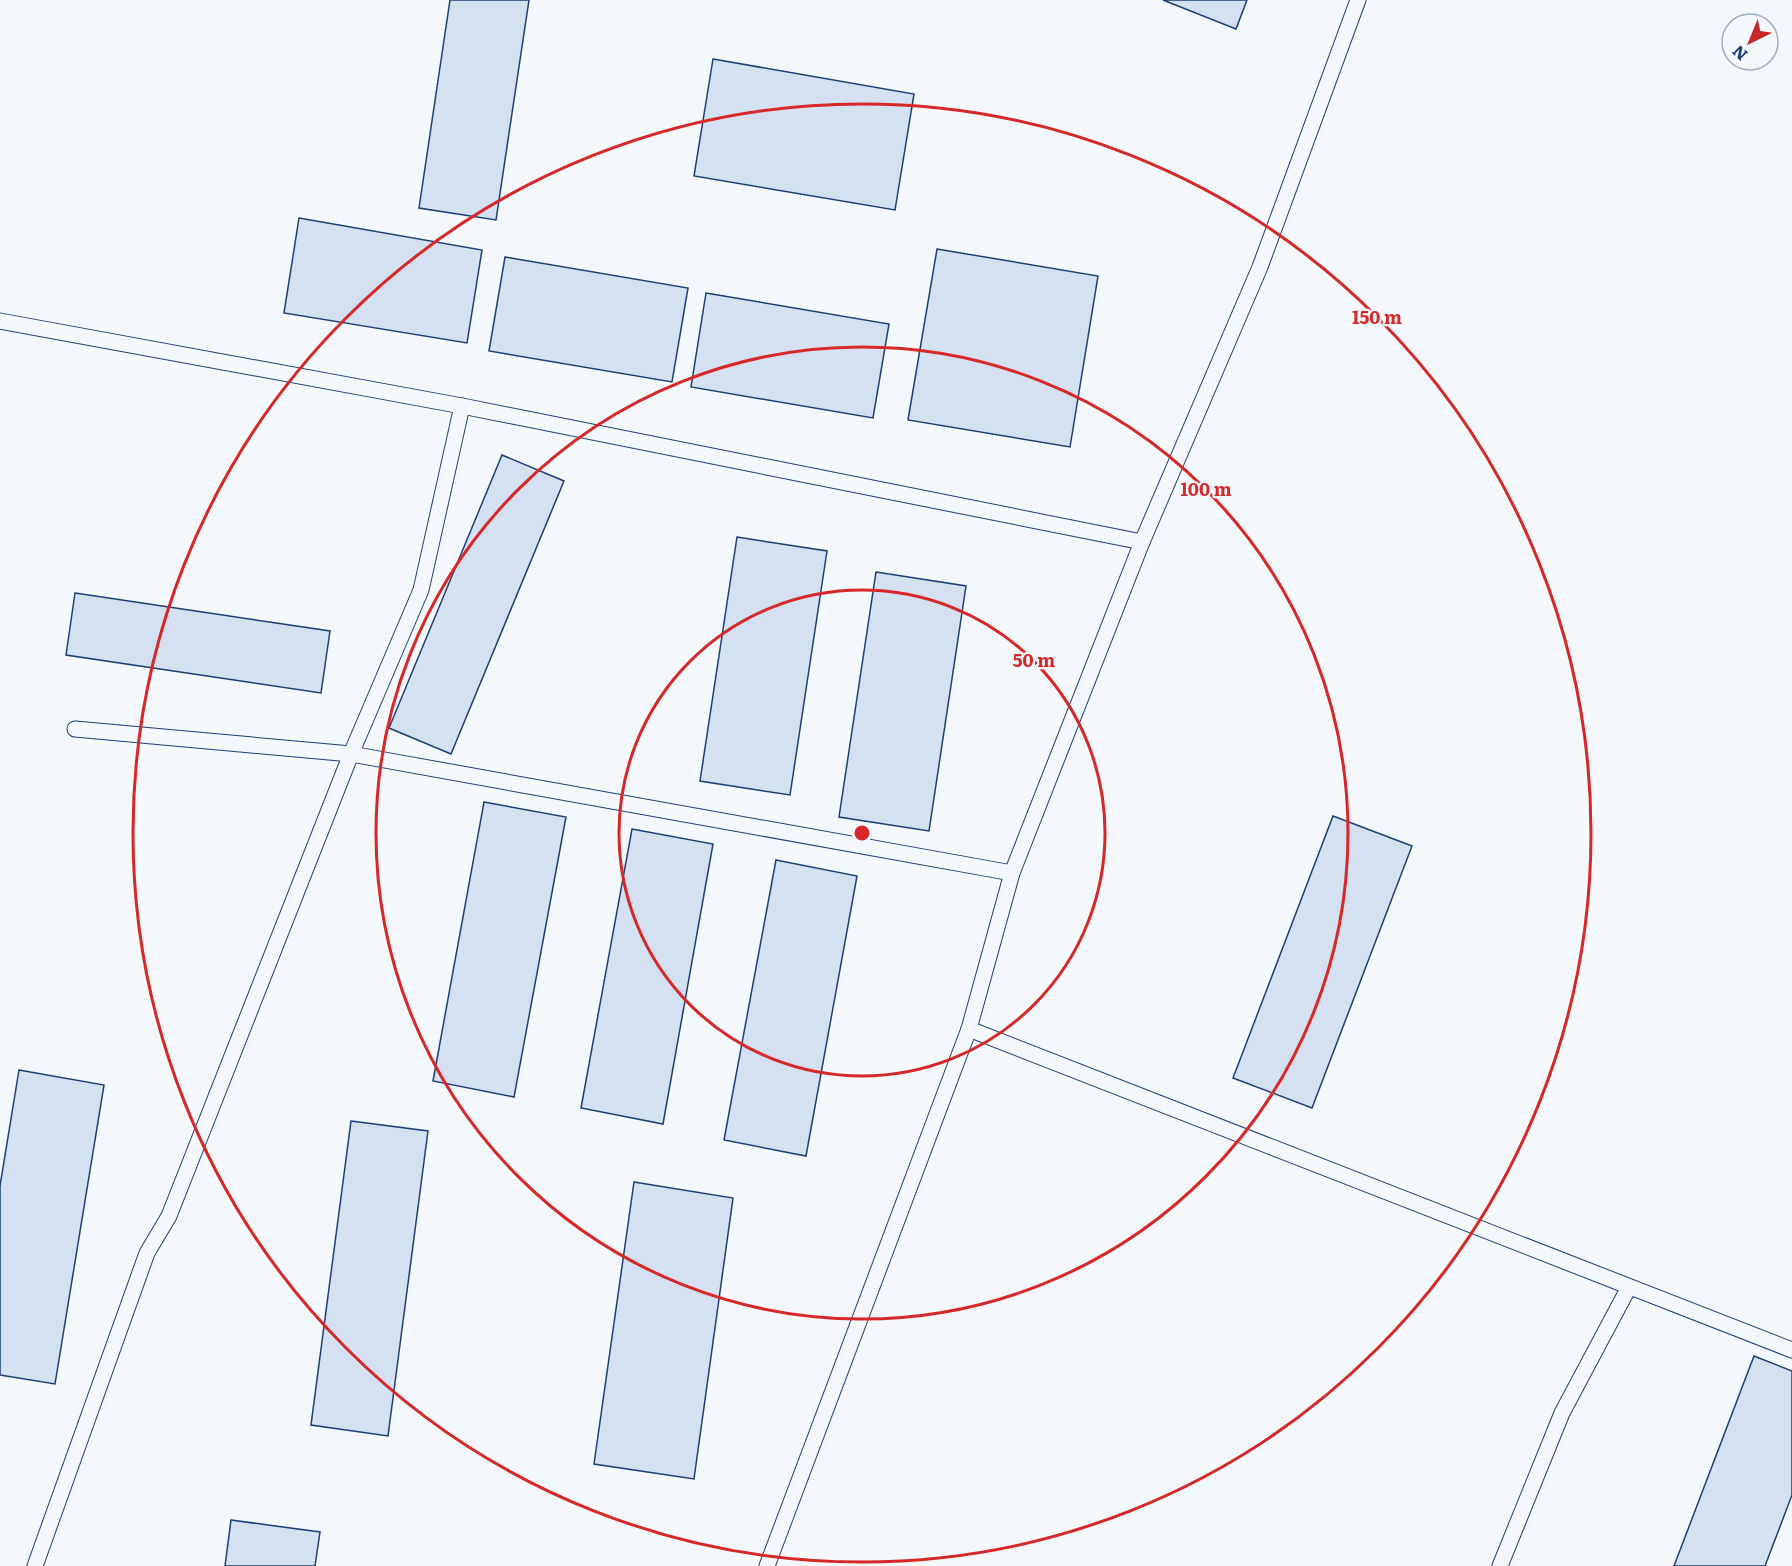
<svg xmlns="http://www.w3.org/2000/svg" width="1792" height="1566" font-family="Literata,serif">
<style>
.building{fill:#d5e0f0;stroke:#1d3f73;stroke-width:1.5}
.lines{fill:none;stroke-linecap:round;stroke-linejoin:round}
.service-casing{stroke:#1d3f73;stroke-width:17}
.service{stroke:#f4f7fb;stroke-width:15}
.ring{fill:none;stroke:#d62828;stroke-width:3}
.centre{fill:#d62828;stroke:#f4f7fb;stroke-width:3}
.ring-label{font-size:18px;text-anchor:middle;font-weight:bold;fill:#d62828;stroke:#f4f7fb;stroke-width:4.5;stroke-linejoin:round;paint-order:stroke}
</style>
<rect width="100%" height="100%" fill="#f4f7fb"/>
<g class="building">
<path d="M450,0h79l-33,220 -77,-12z"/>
<path d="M1163,0h84l-11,29z"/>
<path d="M713,59l201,35 -19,116 -201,-34z"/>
<path d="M299,218l183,32 -15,93 -183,-30z"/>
<path d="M937,249l161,27 -28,171 -162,-27z"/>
<path d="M505,257l183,31 -16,94 -183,-31z"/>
<path d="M706,293l183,31 -16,94 -182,-31z"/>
<path d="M502,455l62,26 -113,273 -62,-26z"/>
<path d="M737,537l90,14 -37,244 -90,-14z"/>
<path d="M876,572l90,14 -37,245 -90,-14z"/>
<path d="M75,593l255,38 -9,62 -255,-38z"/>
<path d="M484,802l82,15 -52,280 -81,-16z"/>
<path d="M1333,816l79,30 -100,262 -79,-30z"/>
<path d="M632,829l81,15 -50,280 -82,-16z"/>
<path d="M776,860l81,16 -51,280 -82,-16z"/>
<path d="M19,1070l85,15 -49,299 -55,-9v-189z"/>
<path d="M351,1121l77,10 -40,305 -77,-11z"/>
<path d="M634,1182l99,16 -39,281 -100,-15z"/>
<path d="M1754,1356l38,15v124l-27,71h-91z"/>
<path d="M231,1520l89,12 -5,34h-90z"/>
</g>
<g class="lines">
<g class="service-casing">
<g id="service">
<path d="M0,321l462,85 680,136"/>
<path d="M75,729l276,25 661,119"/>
<path d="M969,1029l823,321"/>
<path d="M35,1566l112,-313 22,-37 182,-462 70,-164 41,-184"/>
<path d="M767,1566l202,-537 43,-156 130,-331 118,-275 98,-267"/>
<path d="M1500,1566l62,-153 67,-126"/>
</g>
</g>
<use href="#service" class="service"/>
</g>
<g class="ring">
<circle cx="862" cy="833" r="243"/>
<circle cx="862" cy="833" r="486"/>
<circle cx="862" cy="833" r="729"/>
</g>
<circle cx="862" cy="833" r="9" class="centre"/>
<g class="ring-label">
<text x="1377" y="324">150 m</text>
<text x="1206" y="496">100 m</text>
<text x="1034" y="667">50 m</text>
</g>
<g transform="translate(1750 42) rotate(223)"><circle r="28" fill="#f4f7fb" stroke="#9eadc5" stroke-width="1.5"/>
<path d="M0-4.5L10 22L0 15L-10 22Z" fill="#c62828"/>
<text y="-9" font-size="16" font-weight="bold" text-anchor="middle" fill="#1d3f73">N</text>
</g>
</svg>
